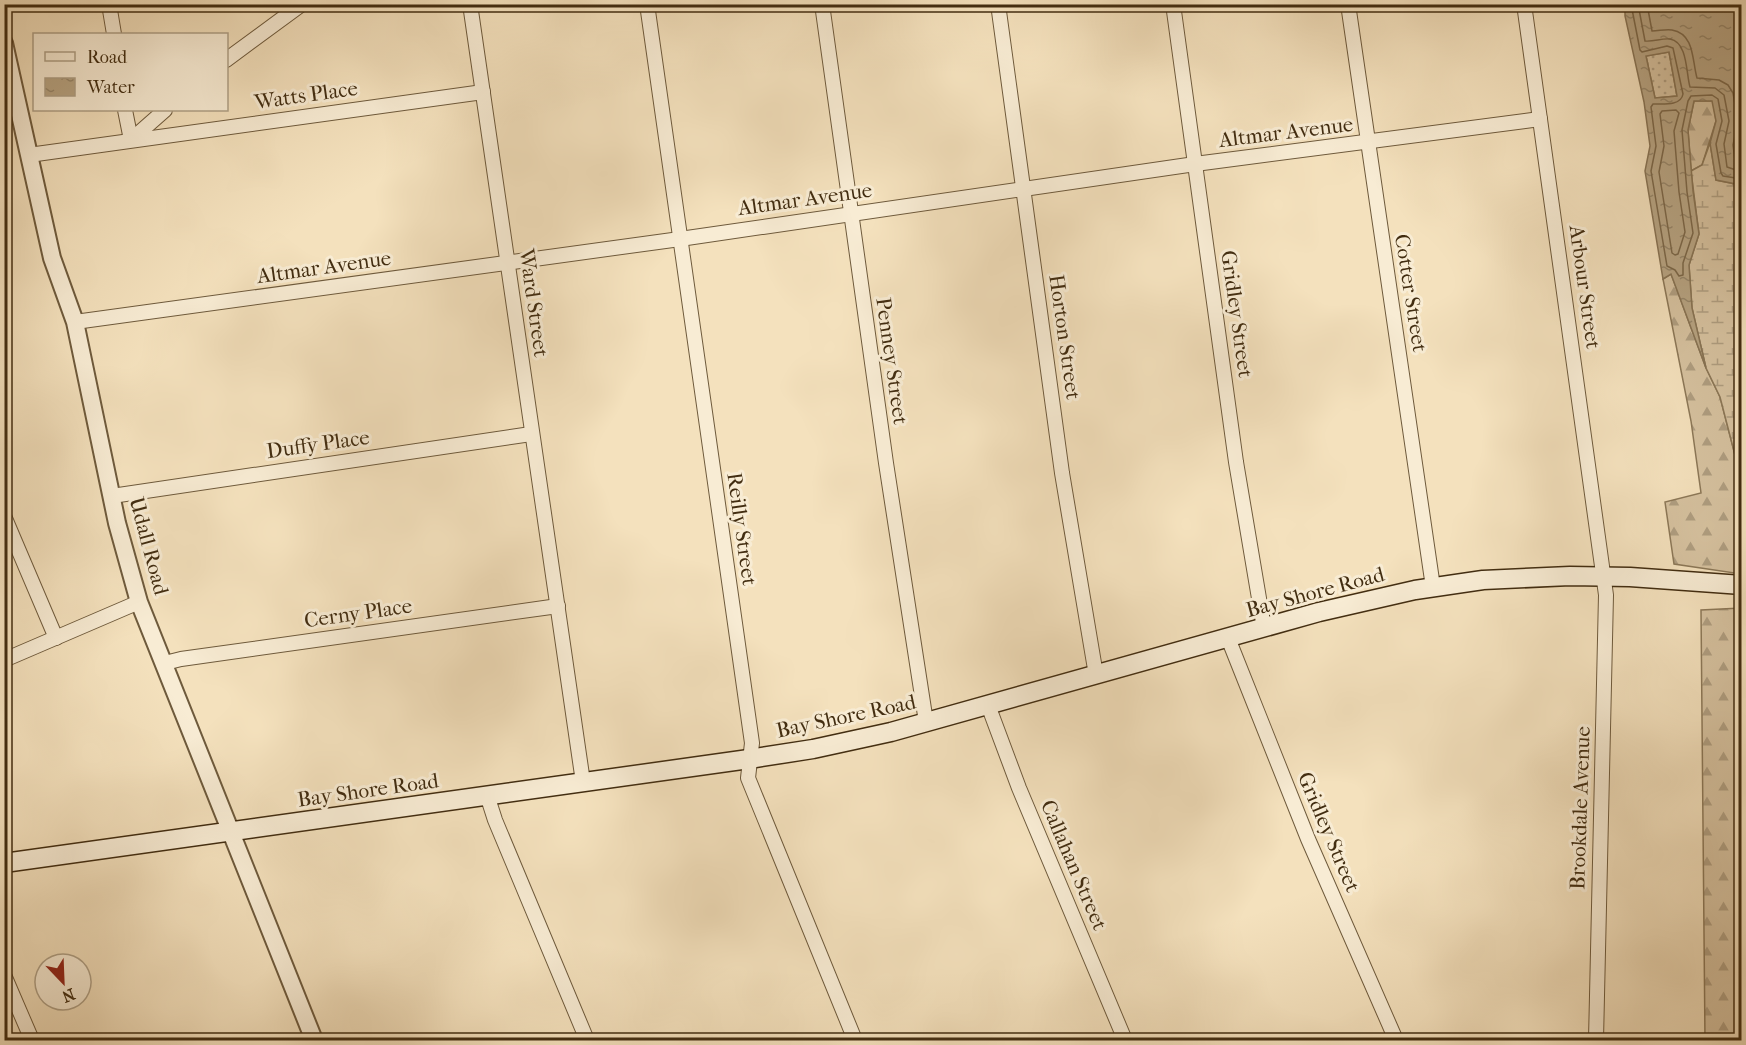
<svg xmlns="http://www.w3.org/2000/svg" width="1746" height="1045" font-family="'IM FELL French Canon',serif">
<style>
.grass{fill:url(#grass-dots);stroke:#8c7858;stroke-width:1.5}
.forest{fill:url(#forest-firs);stroke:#8c7858;stroke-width:1.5}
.wetland{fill:url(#wetland-marsh);stroke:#8c7858;stroke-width:1.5}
.water{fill:url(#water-ripples);stroke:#887455;stroke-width:1.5;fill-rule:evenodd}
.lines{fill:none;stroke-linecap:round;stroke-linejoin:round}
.shore{stroke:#7c684a;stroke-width:1.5}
.minor-casing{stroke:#6e5a3c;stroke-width:16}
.tertiary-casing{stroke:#6e5a3c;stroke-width:20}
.secondary-casing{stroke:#422d11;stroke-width:21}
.minor{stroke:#f8ecd4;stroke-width:14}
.tertiary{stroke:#f8ecd4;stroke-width:16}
.secondary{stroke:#f8ecd4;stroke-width:18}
.labels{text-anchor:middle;stroke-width:6;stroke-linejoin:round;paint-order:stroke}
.street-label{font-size:21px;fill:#422d11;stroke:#f8ecd4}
</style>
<defs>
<pattern id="grass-dots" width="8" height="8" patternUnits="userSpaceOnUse" patternTransform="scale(1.5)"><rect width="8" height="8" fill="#d6c2a0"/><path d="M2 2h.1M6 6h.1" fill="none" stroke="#af9e81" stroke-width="1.8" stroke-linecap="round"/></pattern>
<pattern id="forest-firs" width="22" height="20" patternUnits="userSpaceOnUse" patternTransform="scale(1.5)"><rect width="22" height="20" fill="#d6c2a0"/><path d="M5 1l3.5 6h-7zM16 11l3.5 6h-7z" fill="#af9e81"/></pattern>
<pattern id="wetland-marsh" width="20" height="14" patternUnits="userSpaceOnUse" patternTransform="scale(1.5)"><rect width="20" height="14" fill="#d6c2a0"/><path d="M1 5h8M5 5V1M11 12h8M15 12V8" fill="none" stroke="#af9e81"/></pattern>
<pattern id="water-ripples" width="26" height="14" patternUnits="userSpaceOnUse" patternTransform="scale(1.5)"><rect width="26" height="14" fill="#b7a483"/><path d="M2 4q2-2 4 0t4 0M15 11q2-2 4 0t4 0" fill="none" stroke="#96866a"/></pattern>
</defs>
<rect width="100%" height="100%" fill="#f4e1bd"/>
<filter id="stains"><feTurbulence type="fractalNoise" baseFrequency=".00333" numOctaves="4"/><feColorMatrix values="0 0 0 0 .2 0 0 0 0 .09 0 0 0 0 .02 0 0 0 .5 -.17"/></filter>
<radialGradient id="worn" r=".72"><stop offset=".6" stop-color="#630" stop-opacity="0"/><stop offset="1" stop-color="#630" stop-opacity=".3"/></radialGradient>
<path class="grass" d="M1669,52l8,44 -22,2 -9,-42z"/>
<g class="forest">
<path d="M1694,101h19l3,20 -14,44 -11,6 -3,-41z"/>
<path d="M1671,274l35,94 14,29 15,58 6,14v105l-67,-10 -9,-62 36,-9 -10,-72 -28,-142z"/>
<path d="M1741,608v20l-4,3 2,28 3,10 -1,371h-36l-4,-430z"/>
</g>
<path class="wetland" d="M1710,143l6,37 25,5v284l-6,-14 -15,-58 -14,-29 -14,-60 -3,-43 10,-31 -8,-63 11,-6z"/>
<path class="water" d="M1625,5h116v180l-25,-5 -6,-37 6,-22 -4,-20h-18l-6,29 5,61 6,43 -10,31 3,43 14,60 -35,-94 -8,5 -18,-108 5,-25 -6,-44 -19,-86zM1669,52l8,44 -22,2 -9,-42z"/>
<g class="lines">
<g class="shore">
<path d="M1631,4l9,46 2,2 25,-6 6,2 10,46c-2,12 -19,10 -30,10l-2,3 5,39 -5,25 16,95 8,4 4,6 4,-1v-12l10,-30 -6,-41 -5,-62 6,-29 3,-5 21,-1 6,4 4,22 -6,23 5,29 2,3 19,3"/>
<path d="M1638,4l7,37c8,1 17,-3 25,-2 18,3 16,35 20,48l25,1 9,7 5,26 -5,23 3,23 15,5"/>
<path d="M1647,4l5,27c7,0 13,-2 20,-1 23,4 20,31 25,48l22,2 9,5 5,8 5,28 -5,24 2,15 7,2"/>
<path d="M1676,110l3,3 -5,18 5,61 6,40 -7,22 -3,1 -3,-2 -13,-81 5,-26 -4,-32 2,-3z"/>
</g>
<g class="minor-casing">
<g id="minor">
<path d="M109,4l5,30"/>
<path d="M470,4l113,778"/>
<path d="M647,4l105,739 -4,35 107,262"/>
<path d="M822,4l64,459 40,259"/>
<path d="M998,4l64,469 34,202"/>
<path d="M1173,4l63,458 28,166"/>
<path d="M1348,4l85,583"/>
<path d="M1524,4l82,591 -10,445"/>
<path d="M226,60l76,-56"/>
<path d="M125,110l6,30"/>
<path d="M131,140l34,-30"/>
<path d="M29,155l454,-63"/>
<path d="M75,322l605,-83 515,-75 345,-45"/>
<path d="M112,496l419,-62"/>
<path d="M4,516l52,122"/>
<path d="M1228,638l80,201 88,201"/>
<path d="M4,660l135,-58"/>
<path d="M165,663l16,-4 377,-53"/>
<path d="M988,705l31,83 106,252"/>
<path d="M487,795l8,25 92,220"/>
<path d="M4,975l28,65"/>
</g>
</g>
<g class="tertiary-casing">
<path id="tertiary" d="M4,43l48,215 23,64 42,201 22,79 175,438"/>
</g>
<g class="secondary-casing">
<path id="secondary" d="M4,863l745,-104 64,-10 78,-17 428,-120 96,-22 68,-10 87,-4 60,1 112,8"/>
</g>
<use href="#minor" class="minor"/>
<use href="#tertiary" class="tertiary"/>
<use href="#secondary" class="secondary"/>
</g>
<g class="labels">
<g class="street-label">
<text transform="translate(306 95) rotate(-8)" y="7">Watts Place</text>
<text transform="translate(1286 132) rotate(-7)" y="7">Altmar Avenue</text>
<text transform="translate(805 199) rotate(-8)" y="7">Altmar Avenue</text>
<text transform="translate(324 267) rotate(-8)" y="7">Altmar Avenue</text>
<text transform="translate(1585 287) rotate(82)" y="7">Arbour Street</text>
<text transform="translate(1411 293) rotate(81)" y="7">Cotter Street</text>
<text transform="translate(534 303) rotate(82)" y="7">Ward Street</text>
<text transform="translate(1237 314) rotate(82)" y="7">Gridley Street</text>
<text transform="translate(1065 337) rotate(82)" y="7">Horton Street</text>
<text transform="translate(892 361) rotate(82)" y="7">Penney Street</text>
<text transform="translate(318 444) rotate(-8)" y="7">Duffy Place</text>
<text transform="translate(742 529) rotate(82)" y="7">Reilly Street</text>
<text transform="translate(149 546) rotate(75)" y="7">Udall Road</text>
<text transform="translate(1315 592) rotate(-15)" y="7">Bay Shore Road</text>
<text transform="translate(358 613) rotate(-8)" y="7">Cerny Place</text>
<text transform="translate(846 716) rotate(-12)" y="7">Bay Shore Road</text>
<text transform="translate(368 790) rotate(-8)" y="7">Bay Shore Road</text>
<text transform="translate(1580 808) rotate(-88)" y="7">Brookdale Avenue</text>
<text transform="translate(1329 832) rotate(67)" y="7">Gridley Street</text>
<text transform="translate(1074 865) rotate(67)" y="7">Callahan Street</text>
</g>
</g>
<rect width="1746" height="1045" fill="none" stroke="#f4e1bd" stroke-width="24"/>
<rect x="6" y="6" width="1734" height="1033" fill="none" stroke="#422d11" stroke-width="3"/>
<rect x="12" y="12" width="1722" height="1021" fill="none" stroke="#422d11" stroke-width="1.5"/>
<rect x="33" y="33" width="195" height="78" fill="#f8ecd4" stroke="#afa086" stroke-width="1.5"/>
<rect x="45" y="52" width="30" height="9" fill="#f8ecd4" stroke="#afa086" stroke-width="1.5"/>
<text x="87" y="63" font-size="18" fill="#422d11">Road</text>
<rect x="45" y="78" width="30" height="18" fill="url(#water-ripples)" stroke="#afa086" stroke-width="1.5"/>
<text x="87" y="93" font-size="18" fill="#422d11">Water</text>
<g transform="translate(63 982) rotate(157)"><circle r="28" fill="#f8ecd4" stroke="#afa086" stroke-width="1.5"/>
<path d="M0-4.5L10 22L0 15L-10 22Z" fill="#8f2418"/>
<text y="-9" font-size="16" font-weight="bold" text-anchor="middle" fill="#422d11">N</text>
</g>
<rect width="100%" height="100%" filter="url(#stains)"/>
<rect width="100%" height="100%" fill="url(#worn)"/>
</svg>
